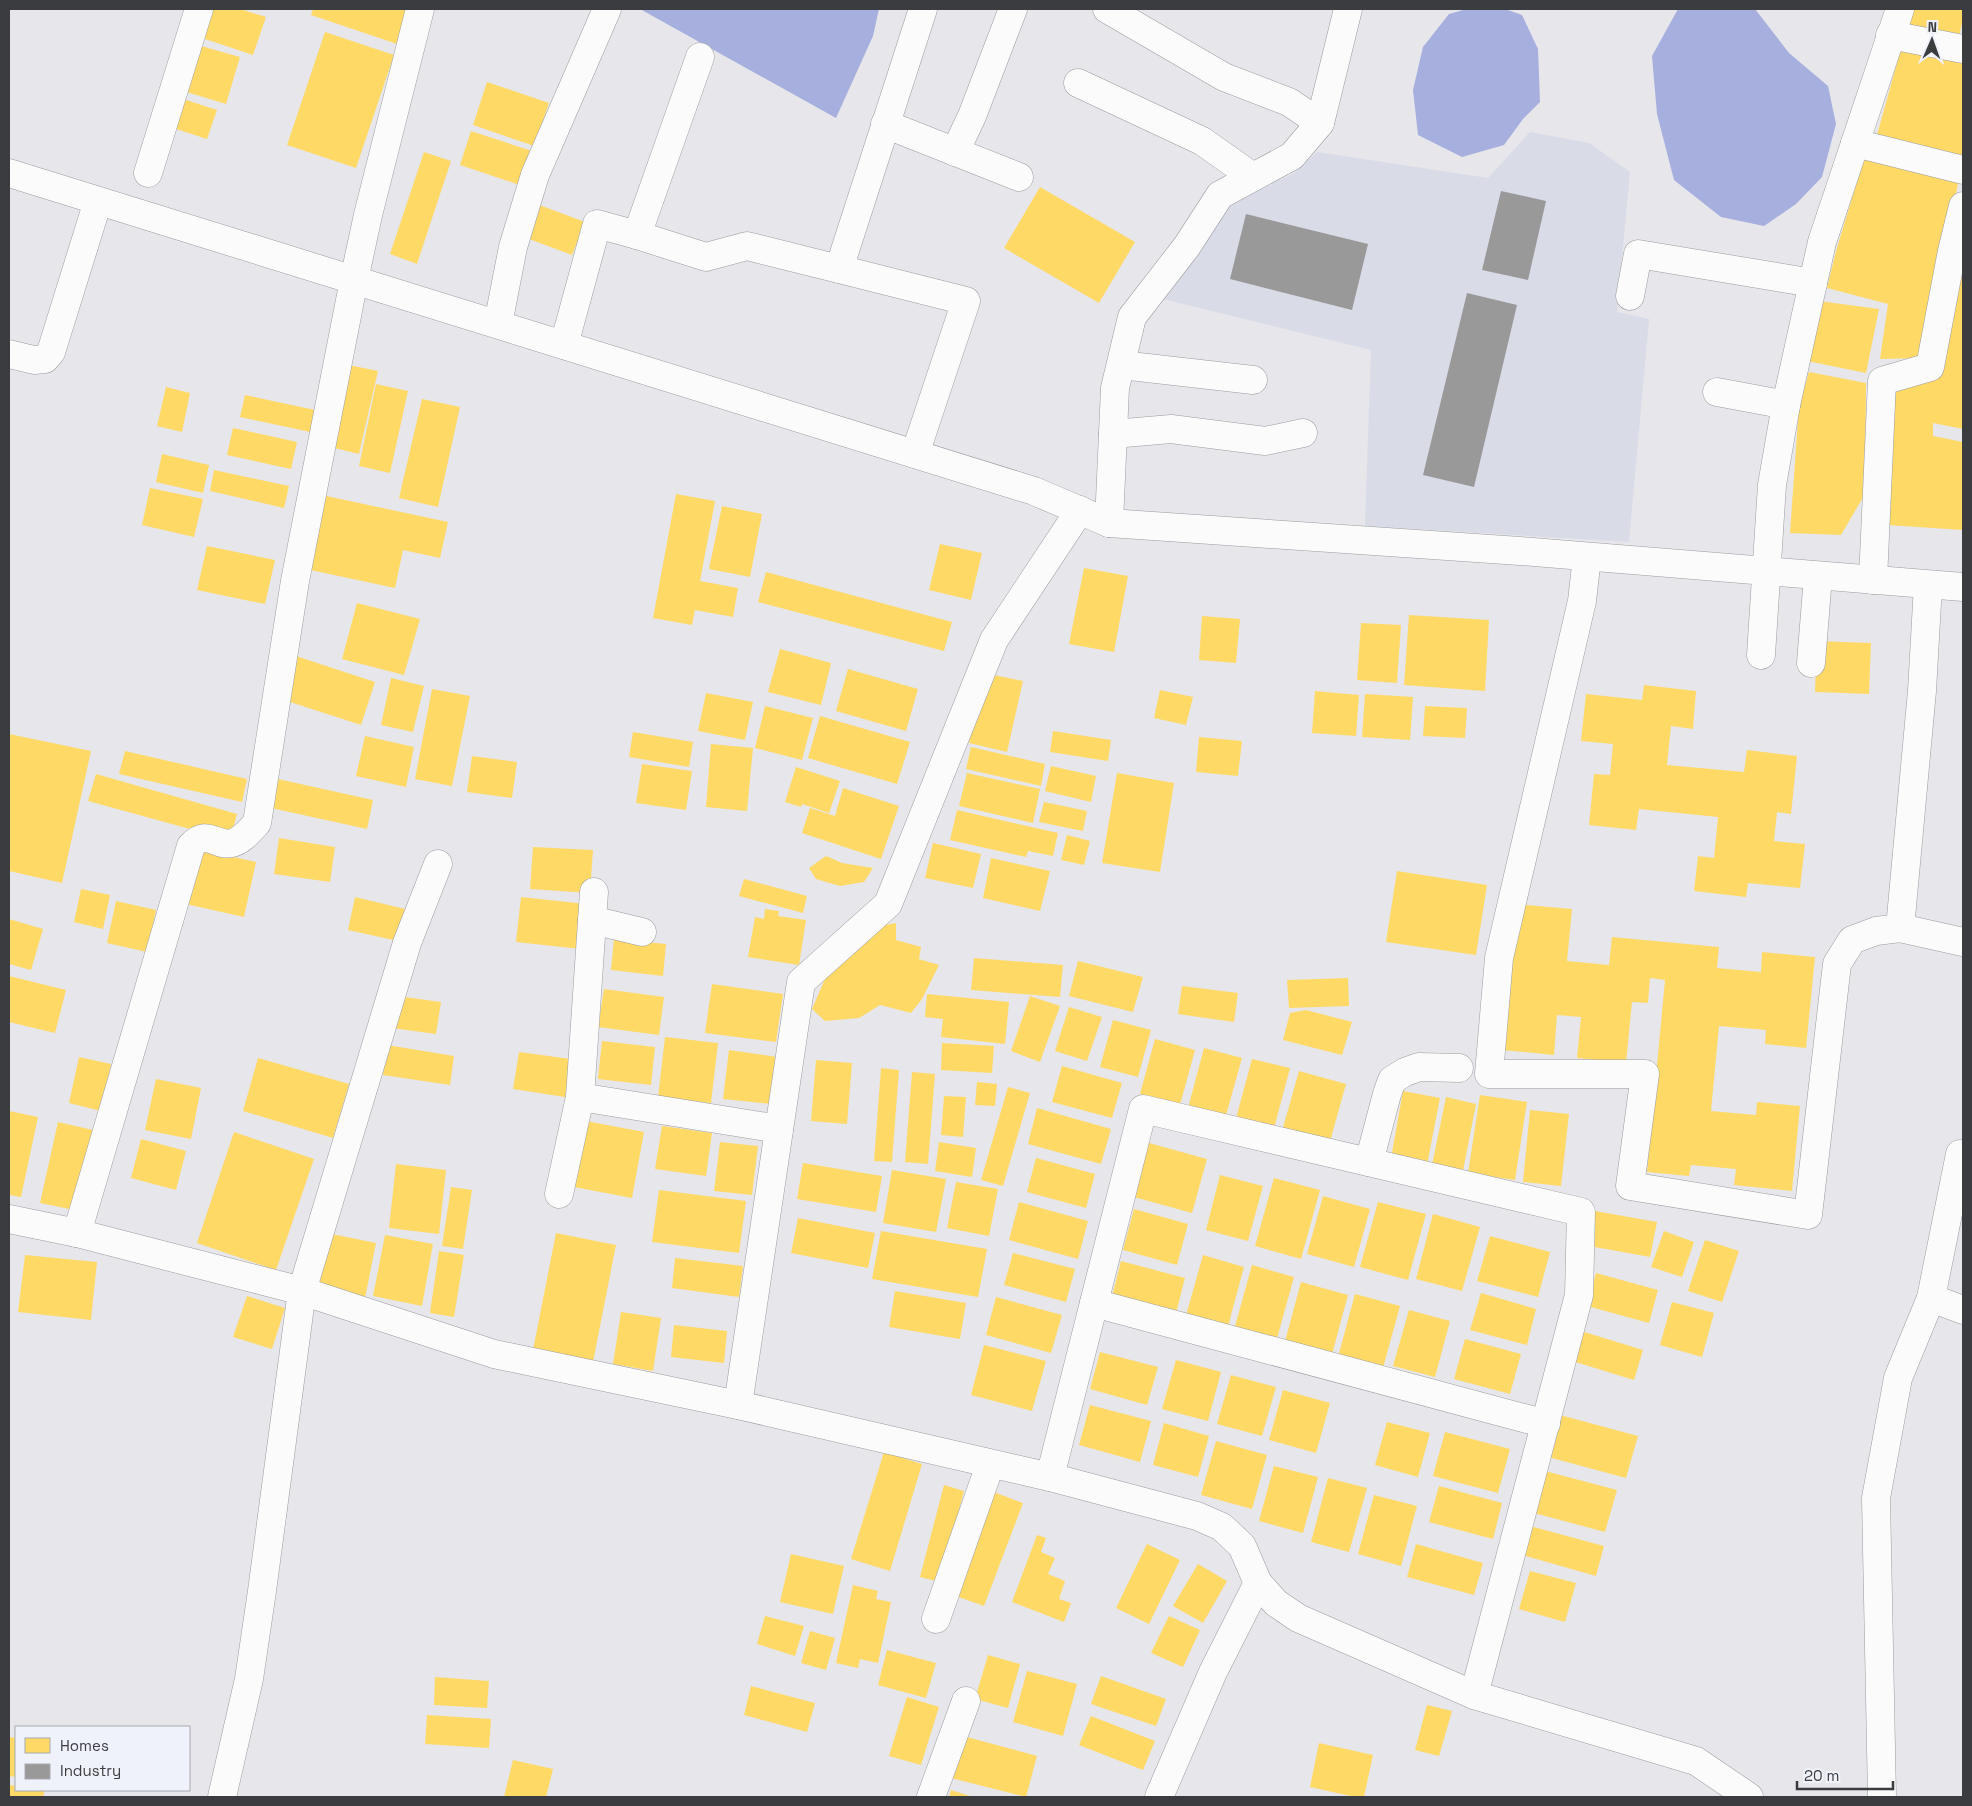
<svg xmlns="http://www.w3.org/2000/svg" width="1972" height="1806" font-family="'Space Grotesk',sans-serif">
<style>
.built{fill:#d9dbe6}
.water{fill:#a6afdd}
.homes{fill:#ffd966}
.industry{fill:#999}
.lines{fill:none;stroke-linecap:round;stroke-linejoin:round}
.minor-casing{stroke:#9b9c9f;stroke-width:29}
.minor{stroke:#fbfbfc;stroke-width:28}
</style>
<rect width="100%" height="100%" fill="#e6e6eb"/>
<path class="built" d="M1530,132l59,11 41,29 -13,140 32,7 -20,223 -264,-16 6,-176 -208,-51 70,-98 60,-27 24,-22 171,26z"/>
<g class="water">
<path d="M640,9h239l-6,27 -37,82z"/>
<path d="M1467,9h38l17,6 16,34 2,53 -17,17 -19,26 -42,12 -44,-22 -5,-45 10,-43 26,-33z"/>
<path d="M1678,9h77l34,44 39,33 8,38 -14,53 -26,27 -32,22 -43,-9 -47,-37 -17,-66 -5,-58z"/>
</g>
<g class="homes">
<path d="M209,9h31l26,8 -13,38 -54,-18z"/>
<path d="M313,9h96l-12,35 -86,-29z"/>
<path d="M1914,9h49v10l-5,22 -51,-13z"/>
<path d="M325,32l69,23 -38,113 -69,-23z"/>
<path d="M194,44l46,13 -14,47 -46,-14z"/>
<path d="M1901,49l62,10v103l-86,-27z"/>
<path d="M487,82l62,21 -15,43 -61,-21z"/>
<path d="M174,96l43,14 -10,29 -43,-14z"/>
<path d="M471,131l64,21 -12,34 -63,-21z"/>
<path d="M424,152l27,9 -34,103 -27,-10z"/>
<path d="M1864,159l95,19 -34,180 -45,1 8,-55 -61,-16 9,-37z"/>
<path d="M1040,187l95,55 -36,61 -95,-55z"/>
<path d="M534,203l51,19 -13,33 -51,-19z"/>
<path d="M1963,238v191l-30,-6v13l30,6v88l-76,-5 6,-137 38,-7 27,-126z"/>
<path d="M1819,301l60,8 -13,64 -59,-12z"/>
<path d="M344,364l34,7 -19,83 -33,-8z"/>
<path d="M1809,372l57,11 -1,111 -24,41 -51,-2 9,-128z"/>
<path d="M376,384l32,7 -18,82 -31,-7z"/>
<path d="M166,387l24,6 -8,39 -25,-6z"/>
<path d="M245,395l75,16 -5,22 -75,-16z"/>
<path d="M422,399l38,8 -22,100 -39,-9z"/>
<path d="M233,428l64,14 -6,27 -64,-14z"/>
<path d="M162,454l47,11 -6,28 -47,-11z"/>
<path d="M214,470l75,16 -5,22 -74,-17z"/>
<path d="M150,488l53,11 -9,38 -52,-12z"/>
<path d="M317,494l131,28 -8,36 -37,-8 -8,38 -94,-20z"/>
<path d="M676,494l39,7 -15,80 38,7 -5,29 -38,-7 -3,15 -39,-7z"/>
<path d="M722,506l40,8 -12,63 -41,-8z"/>
<path d="M940,544l42,9 -11,47 -42,-10z"/>
<path d="M207,546l68,14 -10,44 -68,-14z"/>
<path d="M1084,568l44,8 -14,76 -45,-8z"/>
<path d="M766,572l186,50 -8,29 -186,-49z"/>
<path d="M357,603l63,16 -16,56 -62,-16z"/>
<path d="M1409,615l80,5 -4,71 -81,-6z"/>
<path d="M1202,616l38,3 -4,44 -37,-3z"/>
<path d="M1361,623l40,2 -4,58 -40,-3z"/>
<path d="M1817,641l54,2 -2,51 -54,-2z"/>
<path d="M780,649l51,14 -10,42 -53,-13z"/>
<path d="M296,656l79,26 -14,43 -80,-26z"/>
<path d="M848,669l70,20 -12,42 -70,-20z"/>
<path d="M984,673l39,8 -16,71 -38,-9z"/>
<path d="M391,678l33,8 -11,46 -32,-7z"/>
<path d="M1644,685l52,6 -3,38 -22,-3 -4,39 77,7 3,-22 50,6 -6,58 -14,-2 -3,29 31,3 -5,44 -52,-5 -2,14 -52,-6 4,-35 16,2 4,-41 -79,-8 -3,21 -47,-5 5,-51 16,1 3,-31 -32,-3 5,-47 56,6z"/>
<path d="M432,689l38,7 -18,90 -37,-7z"/>
<path d="M1160,690l33,7 -7,28 -32,-7z"/>
<path d="M1315,691l44,4 -3,41 -44,-3z"/>
<path d="M706,693l47,9 -8,38 -47,-9z"/>
<path d="M1365,694l48,3 -3,43 -48,-3z"/>
<path d="M765,706l48,12 -11,42 -47,-12z"/>
<path d="M1425,706l42,2 -2,30 -42,-2z"/>
<path d="M820,716l90,26 -13,42 -89,-26z"/>
<path d="M1053,731l58,9 -3,21 -58,-9z"/>
<path d="M633,732l60,10 -4,25 -60,-10z"/>
<path d="M9,734l82,17 -29,132 -53,-12z"/>
<path d="M365,736l49,11 -8,40 -50,-11z"/>
<path d="M1199,737l43,4 -4,35 -42,-4z"/>
<path d="M711,744l42,4 -6,63 -41,-4z"/>
<path d="M971,747l74,17 -4,22 -75,-17z"/>
<path d="M125,751l122,28 -5,23 -123,-28z"/>
<path d="M472,756l45,6 -5,36 -45,-6z"/>
<path d="M642,764l50,7 -6,39 -50,-7z"/>
<path d="M1051,766l45,10 -5,26 -46,-11z"/>
<path d="M796,767l44,14 -11,32 -27,-9 -1,3 -16,-5z"/>
<path d="M967,773l73,16 -7,34 -74,-17z"/>
<path d="M1117,773l57,10 -14,89 -58,-9z"/>
<path d="M96,774l141,40 -7,26 -142,-39z"/>
<path d="M278,779l95,21 -6,29 -96,-21z"/>
<path d="M843,788l56,18 -18,53 -79,-26 8,-25 25,8z"/>
<path d="M1044,802l43,9 -4,20 -44,-9z"/>
<path d="M957,810l101,23 -5,23 -25,-5 -2,6 -76,-17z"/>
<path d="M1067,835l23,6 -6,24 -23,-5z"/>
<path d="M279,838l56,9 -5,35 -56,-8z"/>
<path d="M933,843l48,11 -8,34 -48,-10z"/>
<path d="M533,847l60,3 -3,43 -60,-4z"/>
<path d="M193,848l63,14 -12,55 -63,-14z"/>
<path d="M826,856l16,7 31,5 -9,14 -24,4 -24,-7 -7,-11z"/>
<path d="M991,858l59,13 -10,40 -57,-13z"/>
<path d="M1397,871l90,14 -11,70 -90,-13z"/>
<path d="M744,879l63,17 -4,17 -64,-17z"/>
<path d="M81,889l29,6 -7,34 -29,-7z"/>
<path d="M355,897l50,12 -7,32 -50,-11z"/>
<path d="M521,897l65,7 -5,45 -65,-7z"/>
<path d="M116,901l40,9 -9,42 -40,-9z"/>
<path d="M1517,904l55,5 -5,52 42,4 3,-28 107,10 -2,21 44,4 1,-20 53,5 -9,91 -41,-4 1,-14 -47,-4 -8,85 45,4 1,-13 43,4 -8,85 -58,-6 2,-16 -45,-4 -2,11 -42,-4 18,-192 -15,-2 -2,25 -16,-1 -6,61 -49,-5 4,-41 -24,-2 -3,40 -52,-5z"/>
<path d="M765,909l14,2 -1,5 28,4 -7,45 -51,-8 7,-40 9,2z"/>
<path d="M9,919l34,10 -12,41 -22,-6z"/>
<path d="M896,923v17l25,7 -2,12 20,6 -17,34 -11,14 -31,-8 -21,13 -34,3 -13,-12 13,-30 40,-50z"/>
<path d="M614,939l52,5 -3,32 -52,-6z"/>
<path d="M974,958l89,7 -3,32 -89,-7z"/>
<path d="M1078,961l65,16 -10,35 -64,-16z"/>
<path d="M9,976l57,14 -11,43 -46,-11z"/>
<path d="M1348,978l1,28 -60,2 -2,-28z"/>
<path d="M712,984l71,10 -7,48 -71,-9z"/>
<path d="M1182,986l56,7 -4,29 -56,-8z"/>
<path d="M604,989l60,8 -5,38 -61,-8z"/>
<path d="M927,994l82,8 -4,42 -64,-7 2,-18 -18,-2z"/>
<path d="M397,996l44,6 -5,32 -44,-6z"/>
<path d="M1030,996l30,10 -20,56 -29,-11z"/>
<path d="M1069,1007l33,10 -15,44 -32,-10z"/>
<path d="M1306,1010l46,12 -10,33 -59,-15 7,-27z"/>
<path d="M1113,1020l38,10 -13,47 -38,-10z"/>
<path d="M665,1037l53,6 -7,60 -53,-6z"/>
<path d="M1155,1039l40,11 -15,55 -40,-11z"/>
<path d="M602,1041l53,6 -4,38 -53,-6z"/>
<path d="M942,1043l52,3 -2,27 -51,-3z"/>
<path d="M387,1045l67,11 -4,29 -67,-10z"/>
<path d="M1204,1048l38,10 -17,61 -37,-11z"/>
<path d="M729,1050l48,7 -6,47 -48,-5z"/>
<path d="M519,1052l52,7 -6,38 -52,-8z"/>
<path d="M79,1057l32,7 -10,47 -32,-8z"/>
<path d="M258,1058l91,26 -16,54 -90,-27z"/>
<path d="M1252,1059l38,9 -17,64 -38,-10z"/>
<path d="M816,1060l36,3 -5,61 -36,-3z"/>
<path d="M1062,1066l60,17 -10,35 -60,-16z"/>
<path d="M881,1068l18,2 -7,92 -18,-1z"/>
<path d="M1299,1071l47,13 -17,61 -47,-14z"/>
<path d="M912,1072l23,2 -7,90 -23,-2z"/>
<path d="M156,1079l45,9 -10,51 -46,-9z"/>
<path d="M977,1082l20,2 -2,22 -20,-1z"/>
<path d="M1008,1087l22,6 -27,93 -22,-6z"/>
<path d="M1403,1091l37,7 -13,67 -36,-7z"/>
<path d="M1480,1095l47,7 -12,78 -47,-7z"/>
<path d="M944,1096l22,1 -3,40 -22,-2z"/>
<path d="M1446,1097l30,7 -13,67 -31,-6z"/>
<path d="M1037,1108l74,21 -10,35 -73,-20z"/>
<path d="M1530,1110l39,4 -8,72 -38,-4z"/>
<path d="M9,1111l29,6 -17,80 -12,-2z"/>
<path d="M586,1121l58,11 -12,66 -58,-11z"/>
<path d="M58,1122l35,8 -19,80 -34,-7z"/>
<path d="M662,1126l50,7 -6,43 -51,-7z"/>
<path d="M234,1132l80,27 -38,111 -79,-27z"/>
<path d="M141,1139l45,12 -10,39 -45,-12z"/>
<path d="M720,1142l38,4 -6,49 -38,-4z"/>
<path d="M939,1142l37,6 -4,29 -37,-6z"/>
<path d="M1149,1143l58,16 -15,54 -58,-16z"/>
<path d="M1036,1158l59,16 -9,34 -59,-16z"/>
<path d="M803,1163l79,13 -6,36 -79,-13z"/>
<path d="M396,1164l50,6 -7,64 -50,-6z"/>
<path d="M892,1170l54,9 -10,53 -53,-9z"/>
<path d="M1220,1175l43,11 -15,55 -42,-11z"/>
<path d="M1274,1178l46,12 -19,69 -46,-13z"/>
<path d="M956,1182l42,7 -9,47 -42,-8z"/>
<path d="M451,1187l21,3 -9,59 -21,-3z"/>
<path d="M659,1190l87,11 -7,52 -87,-11z"/>
<path d="M1323,1196l47,13 -16,58 -47,-13z"/>
<path d="M1019,1202l69,19 -10,38 -69,-19z"/>
<path d="M1378,1202l48,12 -18,66 -48,-13z"/>
<path d="M1134,1209l54,15 -11,41 -54,-15z"/>
<path d="M1595,1211l62,11 -7,35 -61,-11z"/>
<path d="M1433,1214l47,13 -18,64 -46,-12z"/>
<path d="M798,1218l77,15 -7,35 -77,-15z"/>
<path d="M881,1231l106,18 -9,48 -106,-18z"/>
<path d="M1664,1231l30,11 -12,35 -31,-10z"/>
<path d="M327,1233l49,10 -11,55 -49,-10z"/>
<path d="M556,1233l60,12 -24,122 -60,-12z"/>
<path d="M385,1235l48,9 -11,62 -49,-10z"/>
<path d="M1490,1236l60,16 -12,45 -61,-16z"/>
<path d="M1705,1240l34,11 -17,51 -34,-11z"/>
<path d="M439,1251l25,4 -10,62 -24,-4z"/>
<path d="M1013,1253l62,16 -9,33 -62,-17z"/>
<path d="M25,1255l72,7 -6,58 -73,-8z"/>
<path d="M1203,1255l41,12 -17,63 -42,-11z"/>
<path d="M675,1258l68,8 -4,31 -67,-9z"/>
<path d="M1121,1261l64,17 -10,39 -64,-17z"/>
<path d="M1252,1265l42,12 -18,65 -42,-12z"/>
<path d="M1596,1273l62,17 -9,33 -62,-17z"/>
<path d="M1301,1282l47,13 -17,63 -47,-13z"/>
<path d="M895,1291l71,12 -6,36 -71,-12z"/>
<path d="M1481,1293l55,16 -9,36 -57,-15z"/>
<path d="M1355,1294l45,12 -17,62 -45,-11z"/>
<path d="M247,1296l38,12 -13,41 -39,-12z"/>
<path d="M996,1297l66,18 -11,38 -65,-18z"/>
<path d="M1672,1302l42,11 -12,44 -42,-12z"/>
<path d="M1409,1310l41,11 -15,56 -42,-11z"/>
<path d="M621,1312l40,6 -8,53 -40,-7z"/>
<path d="M674,1325l53,6 -3,32 -53,-6z"/>
<path d="M1581,1331l62,19 -9,30 -62,-19z"/>
<path d="M1465,1339l56,15 -11,40 -56,-15z"/>
<path d="M984,1345l62,16 -14,50 -61,-16z"/>
<path d="M1100,1352l58,15 -11,38 -57,-16z"/>
<path d="M1176,1360l45,12 -13,49 -46,-12z"/>
<path d="M1231,1375l45,12 -14,49 -45,-12z"/>
<path d="M1283,1390l47,13 -14,50 -47,-13z"/>
<path d="M1090,1405l61,16 -11,41 -61,-17z"/>
<path d="M1560,1415l78,21 -12,42 -78,-21z"/>
<path d="M1387,1422l43,11 -12,44 -43,-12z"/>
<path d="M1164,1423l45,13 -11,41 -45,-12z"/>
<path d="M1445,1432l65,17 -12,44 -65,-17z"/>
<path d="M1216,1441l51,14 -15,54 -51,-14z"/>
<path d="M884,1452l38,12 -32,107 -39,-12z"/>
<path d="M1274,1466l44,11 -15,56 -44,-12z"/>
<path d="M1545,1471l72,19 -12,42 -71,-19z"/>
<path d="M1328,1478l39,10 -18,64 -38,-10z"/>
<path d="M944,1485l20,6 -24,91 -20,-5z"/>
<path d="M1439,1486l63,17 -9,36 -64,-17z"/>
<path d="M991,1491l32,12 -39,103 -31,-11z"/>
<path d="M1374,1495l43,11 -16,60 -43,-12z"/>
<path d="M1530,1526l74,20 -8,30 -74,-21z"/>
<path d="M1037,1535l9,3 -5,14 14,6 -7,16 17,7 -6,18 12,4 -7,19 -52,-20z"/>
<path d="M1147,1544l33,16 -31,64 -33,-16z"/>
<path d="M1416,1544l67,19 -9,32 -67,-18z"/>
<path d="M791,1554l53,12 -11,48 -53,-12z"/>
<path d="M1198,1564l29,17 -24,42 -30,-17z"/>
<path d="M1530,1571l46,12 -11,39 -46,-13z"/>
<path d="M853,1585l25,6 -2,8 15,3 -13,61 -18,-4 -2,9 -22,-5z"/>
<path d="M765,1616l39,10 -9,30 -38,-12z"/>
<path d="M1169,1616l31,14 -17,37 -32,-14z"/>
<path d="M810,1631l25,7 -9,32 -25,-7z"/>
<path d="M887,1650l49,13 -10,35 -48,-13z"/>
<path d="M988,1655l32,9 -12,44 -33,-9z"/>
<path d="M1027,1671l50,13 -14,52 -50,-14z"/>
<path d="M1101,1676l65,23 -10,27 -65,-22z"/>
<path d="M435,1677l54,4 -2,27 -53,-3z"/>
<path d="M751,1686l64,17 -8,29 -63,-17z"/>
<path d="M907,1697l32,10 -18,58 -32,-9z"/>
<path d="M1427,1705l25,6 -13,45 -24,-6z"/>
<path d="M427,1715l64,4 -2,29 -64,-4z"/>
<path d="M1091,1716l64,25 -12,29 -64,-25z"/>
<path d="M963,1736l74,20 -11,41 -75,-19z"/>
<path d="M9,1737l7,1v39l-7,-1z"/>
<path d="M1319,1743l54,12 -9,42h-9l-45,-10z"/>
<path d="M513,1760l40,9 -7,28h-42z"/>
<path d="M9,1785l7,1v4h29l-2,7h-34z"/>
<path d="M951,1790l22,7h-24z"/>
</g>
<g class="industry">
<path d="M1501,191l45,10 -18,79 -46,-10z"/>
<path d="M1246,214l122,30 -16,66 -122,-31z"/>
<path d="M1467,293l50,12 -43,182 -51,-12z"/>
</g>
<g class="lines">
<g class="minor-casing">
<g id="minor">
<path d="M1107,9l117,68 65,25 31,21"/>
<path d="M1890,35l73,14"/>
<path d="M1078,83l124,58 51,36"/>
<path d="M885,124l134,53"/>
<path d="M1855,143l108,27"/>
<path d="M955,152l17,-36 41,-107"/>
<path d="M9,173l1025,318 75,32 411,28 443,36"/>
<path d="M148,173l51,-164"/>
<path d="M637,235l63,-178"/>
<path d="M1630,296l8,-42 175,29"/>
<path d="M498,324l15,-77 22,-72 72,-166"/>
<path d="M564,345l33,-121 40,11 69,22 41,-11 92,23"/>
<path d="M9,354l25,6 11,-1 6,-7 47,-151"/>
<path d="M1121,365l132,15"/>
<path d="M1717,392l69,13"/>
<path d="M1113,434l58,-5 94,12 38,-8"/>
<path d="M915,454l51,-153 -127,-32 84,-260"/>
<path d="M1109,523l6,-135 17,-71 55,-71 33,-51 72,-39 28,-33 28,-114"/>
<path d="M1587,557l-5,44 -83,357 -10,116h156l-15,112 178,29 29,-251 15,-24 24,-9 24,-3 63,14"/>
<path d="M1873,580l9,-199 48,-14 22,-116 11,-45"/>
<path d="M1761,655l11,-170 14,-80 36,-163 78,-233"/>
<path d="M1811,663l7,-87"/>
<path d="M592,920l50,12"/>
<path d="M1900,928l22,-237 6,-106"/>
<path d="M580,1097l199,32"/>
<path d="M1369,1162l18,-68 5,-14 13,-8 14,-5 40,1"/>
<path d="M559,1194l21,-97 14,-205"/>
<path d="M9,1219l68,14 225,58 192,63 244,51 312,72 147,39 25,11 20,19 16,37 18,20 22,15 176,77 222,66 53,36"/>
<path d="M77,1233l114,-387c16,-18 25,1 41,-3 11,-3 18,-13 25,-20l38,-242 59,-301 14,-65 52,-206"/>
<path d="M1931,1298l32,12"/>
<path d="M1094,1303l452,121"/>
<path d="M738,1405l63,-423 87,-78 106,-264 86,-130"/>
<path d="M1050,1477l93,-368 438,103 -2,83 -105,400"/>
<path d="M936,1619l54,-154"/>
<path d="M222,1797l27,-118 13,-88 40,-300 105,-348 31,-79"/>
<path d="M931,1797l35,-96"/>
<path d="M1159,1797l54,-125 45,-89"/>
<path d="M1882,1797l-6,-299 22,-120 33,-80 29,-144"/>
</g>
</g>
<use href="#minor" class="minor"/>
</g>
<rect width="1972" height="1806" fill="none" stroke="#3b3c3f" stroke-width="20"/>
<rect x="15" y="1726" width="175" height="65" fill="#f0f2fb" stroke="#a8a9b0"/>
<rect x="25" y="1738" width="25" height="15" fill="#ffd966" stroke="#a8a9b0"/>
<text x="60" y="1751" font-size="15" fill="#3b3c3f">Homes</text>
<rect x="25" y="1764" width="25" height="15" fill="#999999" stroke="#a8a9b0"/>
<text x="60" y="1776" font-size="15" fill="#3b3c3f">Industry</text>
<g transform="translate(1932 40) rotate(2)" stroke="#f0f2fb" stroke-width="4" paint-order="stroke">
<path d="M0-4L9 19L0 12L-9 19Z" fill="#3b3c3f"/>
<text y="-8" font-size="14" font-weight="bold" text-anchor="middle" fill="#3b3c3f">N</text>
</g>
<path d="M1797 1781v8h96v-8" fill="none" stroke="#3b3c3f" stroke-width="2.5"/>
<text x="1804" y="1781" font-size="15" fill="#3b3c3f" stroke="#f0f2fb" stroke-width="4" paint-order="stroke">20 m</text>
</svg>
